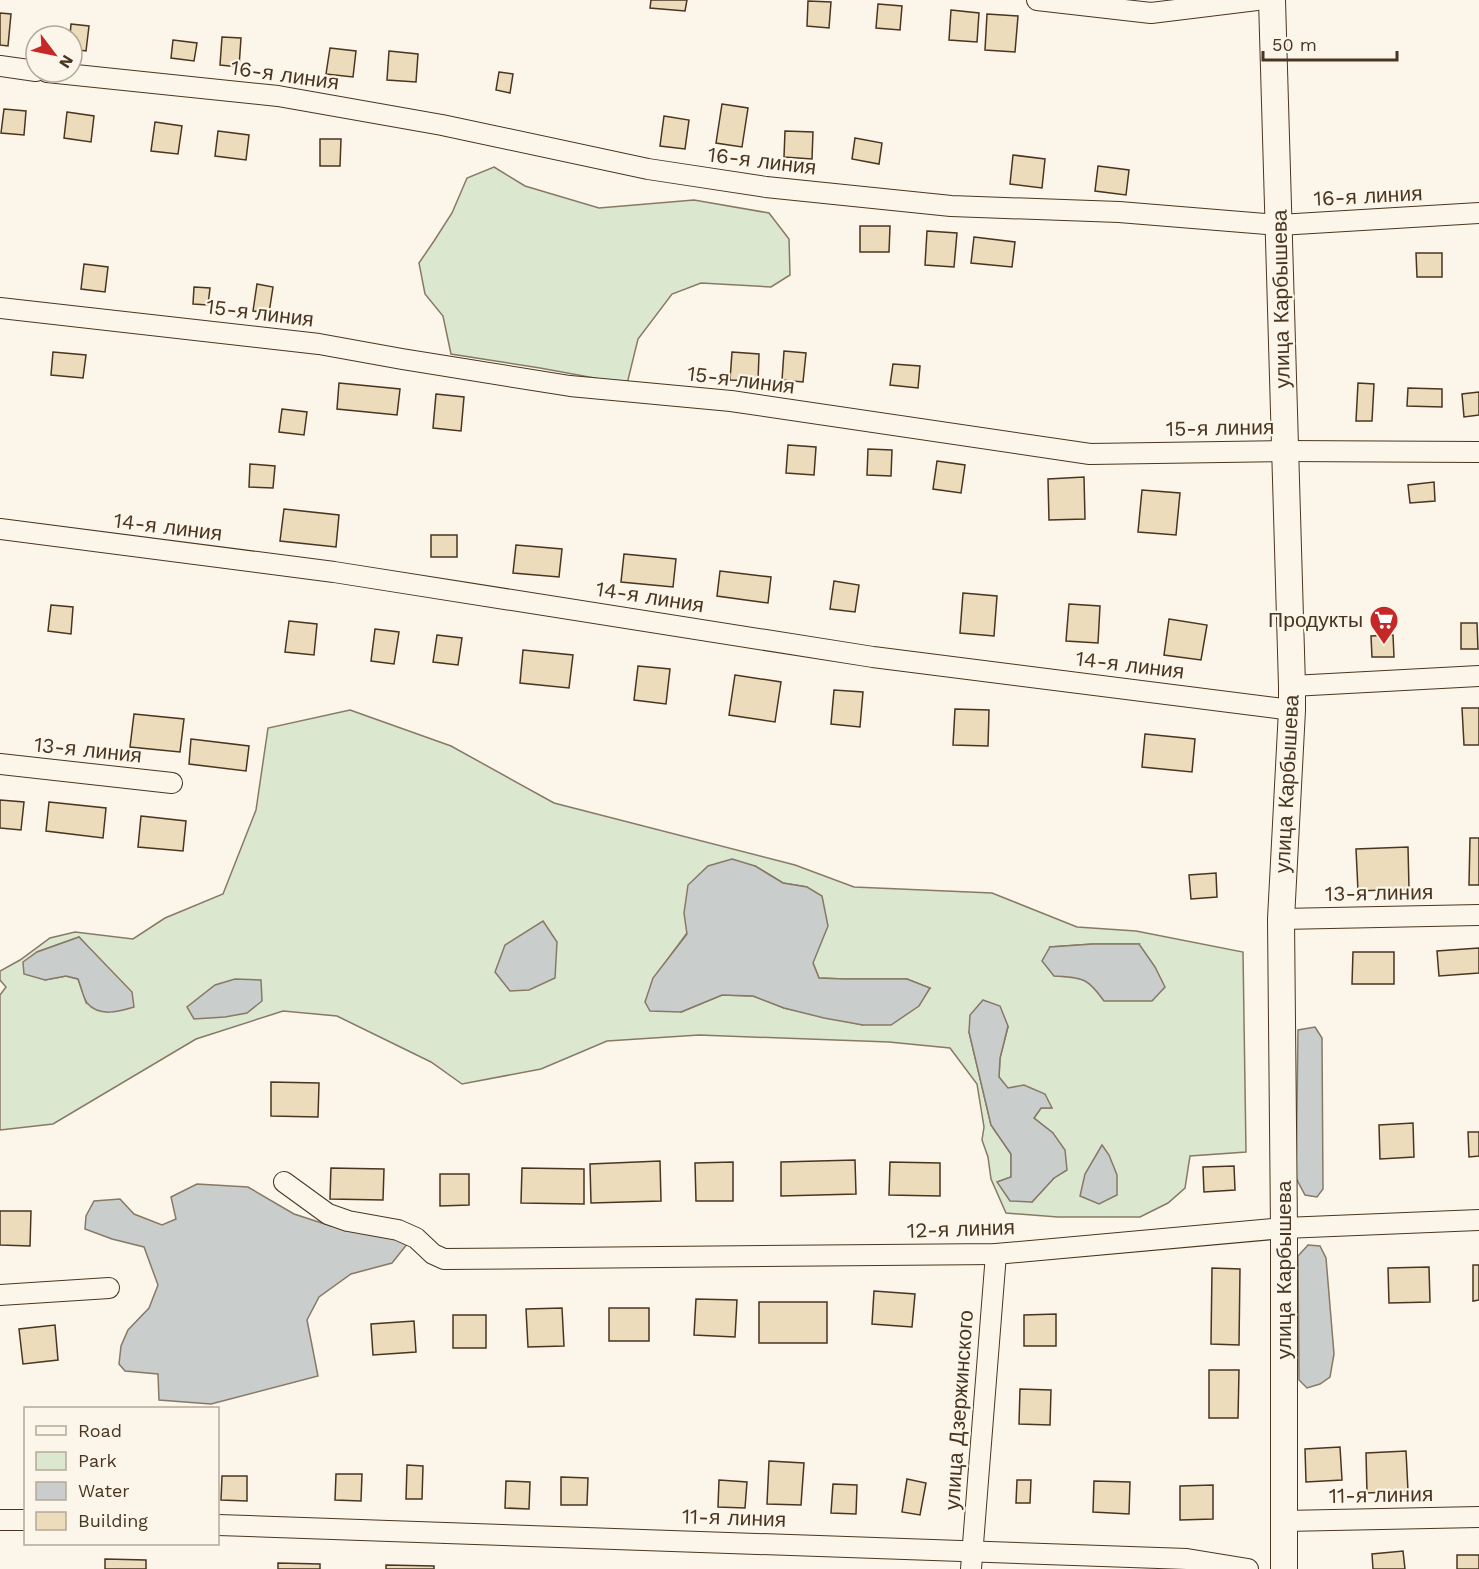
<svg xmlns="http://www.w3.org/2000/svg" width="1479" height="1569" font-family="'Work Sans',sans-serif">
<style>
.green{fill:#dce7d0;stroke:#887966;stroke-width:1.5;fill-rule:evenodd}
.water{fill:#c9cecd;stroke:#887966;stroke-width:1.5}
.building{fill:#ecdcbc;stroke:#4a3520;stroke-width:1.5}
.lines{fill:none;stroke-linecap:round;stroke-linejoin:round}
.minor-casing{stroke:#4a3520;stroke-width:22}
.major-casing{stroke:#4a3520;stroke-width:28}
.minor{stroke:#fbf6e9;stroke-width:20}
.major{stroke:#fbf6e9;stroke-width:26}
.labels{text-anchor:middle;stroke-width:4.5;stroke-linejoin:round;paint-order:stroke}
.street-label{font-size:21px;fill:#4a3520;stroke:#fbf6e9}
.poi-label{font-size:21px;fill:#4a3520;stroke:#fbf6e9;text-anchor:end}
</style>
<rect width="100%" height="100%" fill="#fbf6e9"/>
<g class="green">
<path d="M494,167l31,19 74,22 95,-8 75,13 20,26 1,36 -19,12 -70,-4 -29,11 -34,45 -11,45 -87,-16 -89,-14 -8,-38 -18,-22 -6,-31 15,-22 18,-28 15,-35z"/>
<path d="M350,710l101,36 103,57 241,62 59,22 138,6 85,34 59,4 107,21 3,200 -56,4 -5,32 -17,15 -28,14h-82l-52,-4 -15,-34 -3,-22 -6,-17 2,-13 -7,-43 -27,-36 -61,-6 -190,-7 -92,6 -66,28 -79,15 -31,-22 -94,-46 -54,-5 -87,28 -143,85 -53,6v-135l6,-8 -6,-7v-9l20,-11 30,-22 25,-6 58,7 32,-21 58,-24 33,-84 12,-82zM755,866l28,17 24,4 6,76 6,15 25,1h63l23,9 -67,37 -79,-17 -31,-12 -31,-1 -41,17 -28,-33 34,-46zM79,937l16,18 -9,47 -8,-23 -12,-3 -21,4 -8,-28zM1093,944h46l-46,41 -12,-7 -31,-31zM1008,1027l-8,31 -1,19 9,12 44,19h-11l-7,10 19,15 1,45 -22,24 -34,-20 13,-5v-23l-20,-29 -22,-93z"/>
</g>
<g class="water">
<path d="M732,859l23,7 28,17 24,4 15,9 6,30 -15,37 6,15 25,1h63l23,9 -11,18 -28,19h-28l-39,-7 -40,-10 -31,-12 -31,-1 -41,17 -31,-1 -5,-9 8,-24 34,-44 -3,-21 4,-28 20,-19z"/>
<path d="M543,921l14,21 -2,36 -26,12 -19,1 -15,-19 10,-27z"/>
<path d="M79,937l53,55 2,15c-16,5 -35,10 -47,-4 -4,-6 -6,-17 -9,-24l-12,-3 -21,4 -21,-6 -1,-12 14,-10z"/>
<path d="M1093,944h46l16,23 10,20 -13,14h-48c-17,-24 -21,-23 -50,-25l-12,-15 8,-14z"/>
<path d="M235,979l26,1 1,21 -15,12 -22,4 -31,2 -7,-12 28,-22z"/>
<path d="M983,1000l17,6 8,20 -8,32 -1,19 9,11 16,-3 21,9 7,14h-11l-7,10 19,15 12,17 2,20 -13,8 -22,24 -22,-1 -13,-19 14,-5v-23l-20,-29 -22,-93 1,-17z"/>
<path d="M1315,1027l7,11 1,151 -6,8 -12,-2 -9,-17 2,-148z"/>
<path d="M1102,1145l7,10 8,20v20l-18,9 -19,-8 5,-22z"/>
<path d="M197,1184l51,3 46,27 37,12 64,8 13,9 -16,20 -41,11 -32,23 -12,23 11,56 -107,28 -52,-4 -1,-26 -33,-3 -6,-7 2,-18 7,-16 21,-22 9,-23 -14,-38 -32,-8 -27,-10 1,-13 8,-15 26,-2 14,15 28,11 14,-6 -5,-22z"/>
<path d="M1308,1245l12,1 6,12 8,96 -4,23 -10,7 -13,4 -8,-8 -1,-124z"/>
</g>
<g class="building">
<path d="M651,0h36l-2,11 -35,-3z"/>
<path d="M808,1l23,1 -2,26 -22,-2z"/>
<path d="M878,4l24,2 -2,24 -24,-2z"/>
<path d="M951,10l28,3 -2,29 -28,-2z"/>
<path d="M0,13l11,1 -3,32 -8,-1z"/>
<path d="M987,14l31,2 -3,36 -30,-2z"/>
<path d="M71,24l18,2 -3,25 -14,-2v-13h-2z"/>
<path d="M222,37l19,1 -2,29 -19,-2z"/>
<path d="M173,40l24,3 -3,18 -23,-3z"/>
<path d="M330,48l26,3 -3,26 -27,-3z"/>
<path d="M389,51l29,3 -2,28 -29,-2z"/>
<path d="M499,72l14,2 -3,19 -14,-3z"/>
<path d="M722,104l26,4 -6,39 -26,-4z"/>
<path d="M4,109l22,2 -2,24 -23,-2z"/>
<path d="M67,112l27,4 -3,26 -27,-4z"/>
<path d="M664,116l25,4 -4,29 -25,-3z"/>
<path d="M155,122l27,4 -4,28 -27,-3z"/>
<path d="M218,131l31,4 -3,25 -31,-4z"/>
<path d="M785,131l28,1 -1,27 -28,-2z"/>
<path d="M855,138l27,5 -3,21 -27,-5z"/>
<path d="M320,139h21l-1,27h-20z"/>
<path d="M1013,155l32,4 -3,29 -32,-4z"/>
<path d="M1098,166l31,4 -3,25 -31,-4z"/>
<path d="M860,226h30l-1,26h-29z"/>
<path d="M927,231l30,2 -3,34 -29,-2z"/>
<path d="M974,237l41,5 -3,25 -41,-4z"/>
<path d="M1416,253h26v24h-25z"/>
<path d="M84,264l24,3 -3,25 -24,-3z"/>
<path d="M257,284l16,3 -4,26 -16,-2z"/>
<path d="M194,287l16,1 -2,17 -15,-1z"/>
<path d="M784,351l22,2 -3,29 -21,-2z"/>
<path d="M53,352l33,3 -3,23 -32,-3z"/>
<path d="M732,352l27,2 -1,27 -28,-1z"/>
<path d="M893,364l27,2 -2,22 -28,-3z"/>
<path d="M339,383l61,6 -3,26 -60,-6z"/>
<path d="M1358,383l16,1 -2,37h-16z"/>
<path d="M1408,388l34,1v18l-35,-1z"/>
<path d="M1479,392v23l-15,2 -2,-23z"/>
<path d="M436,394l28,3 -3,34 -28,-3z"/>
<path d="M282,409l25,3 -3,23 -25,-3z"/>
<path d="M788,445l28,2 -2,28 -28,-2z"/>
<path d="M868,449l24,1 -1,26 -24,-1z"/>
<path d="M937,461l28,4 -4,28 -28,-4z"/>
<path d="M250,464l25,2 -2,22 -24,-1z"/>
<path d="M1084,477l1,42 -36,1 -1,-41z"/>
<path d="M1434,482l1,19 -25,2 -2,-18z"/>
<path d="M1142,490l38,3 -4,42 -38,-3z"/>
<path d="M284,509l55,6 -3,32 -56,-6z"/>
<rect x="431" y="535" width="26" height="22"/>
<path d="M516,545l46,4 -3,28 -46,-4z"/>
<path d="M624,554l52,5 -3,28 -52,-5z"/>
<path d="M720,571l51,6 -3,26 -51,-7z"/>
<path d="M834,581l25,4 -4,27 -25,-3z"/>
<path d="M963,593l34,3 -3,40 -34,-3z"/>
<path d="M1069,604l31,2 -2,37 -32,-2z"/>
<path d="M51,605l22,2 -2,27 -23,-3z"/>
<path d="M1169,619l38,6 -6,35 -37,-5z"/>
<path d="M289,621l28,3 -3,31 -29,-3z"/>
<path d="M1461,623h16l1,26h-17z"/>
<path d="M375,629l24,3 -5,32 -23,-3z"/>
<path d="M437,635l25,3 -4,27 -25,-3z"/>
<path d="M1393,635l1,22h-22l-1,-21z"/>
<path d="M523,650l50,5 -4,33 -49,-5z"/>
<path d="M638,666l32,3 -4,35 -32,-4z"/>
<path d="M735,675l46,7 -6,40 -46,-7z"/>
<path d="M834,690l29,2 -3,35 -29,-3z"/>
<path d="M1462,708h17v37h-15z"/>
<path d="M955,709l34,1 -1,36 -35,-1z"/>
<path d="M134,714l50,5 -4,33 -50,-5z"/>
<path d="M1145,734l50,5 -3,33 -50,-5z"/>
<path d="M191,739l58,7 -3,25 -57,-7z"/>
<path d="M0,800l24,2 -3,28 -21,-2z"/>
<path d="M49,802l57,6 -3,30 -57,-7z"/>
<path d="M141,816l45,5 -3,30 -45,-4z"/>
<path d="M1470,838h9v47h-10z"/>
<path d="M1408,847l1,42 -51,2 -2,-42z"/>
<path d="M1216,873l1,24 -26,2 -2,-24z"/>
<path d="M1479,948v25l-40,3 -2,-25z"/>
<path d="M1353,952h41v32h-42z"/>
<path d="M271,1082l48,1 -1,34 -47,-1z"/>
<path d="M1413,1123l1,34 -34,2 -1,-34z"/>
<path d="M1468,1132h11v24l-10,1z"/>
<path d="M855,1160l1,34 -75,2v-34z"/>
<path d="M660,1161l1,40 -70,2 -1,-39z"/>
<path d="M733,1162v39h-37l-1,-38z"/>
<path d="M890,1162l50,1v33l-51,-1z"/>
<path d="M1234,1166l1,24 -31,2 -1,-25z"/>
<path d="M331,1168l53,1 -1,31 -53,-1z"/>
<path d="M522,1168l62,1v35l-63,-1z"/>
<path d="M440,1174h29v31l-29,1z"/>
<path d="M0,1211h31l-1,35 -30,-1z"/>
<path d="M1473,1265h6v35l-6,1z"/>
<path d="M1429,1267l1,35 -41,1 -1,-35z"/>
<path d="M1212,1268l28,1 -1,76 -28,-1z"/>
<path d="M874,1291l41,3 -3,33 -40,-3z"/>
<path d="M696,1299l41,1 -2,37 -41,-2z"/>
<rect x="759" y="1302" width="68" height="41"/>
<path d="M562,1308l2,38 -36,1 -2,-38z"/>
<rect x="609" y="1308" width="40" height="33"/>
<path d="M1056,1314v32h-32v-31z"/>
<rect x="453" y="1315" width="33" height="33"/>
<path d="M414,1321l2,31 -43,3 -2,-31z"/>
<path d="M55,1325l3,35 -35,4 -4,-35z"/>
<path d="M1209,1370h30l-1,48h-29z"/>
<path d="M1020,1389l31,1 -1,35 -31,-1z"/>
<path d="M1340,1447l2,33 -36,2 -1,-33z"/>
<path d="M1406,1451l2,40 -41,2 -1,-40z"/>
<path d="M769,1461l35,2 -3,42 -34,-1z"/>
<path d="M407,1465l16,1 -1,33h-16z"/>
<path d="M336,1474h26l-1,27 -26,-1z"/>
<path d="M222,1476h25v25l-26,-1z"/>
<path d="M561,1477l27,1 -1,27h-26z"/>
<path d="M907,1479l19,4 -6,32 -18,-3z"/>
<path d="M719,1480l28,2 -2,26 -27,-1z"/>
<path d="M1017,1480h14l-1,23h-14z"/>
<path d="M506,1481l24,1 -1,27 -24,-1z"/>
<path d="M1094,1481l36,1 -1,32 -36,-2z"/>
<path d="M833,1484l24,1 -1,29 -25,-1z"/>
<path d="M1213,1485v34l-33,1v-34z"/>
<path d="M1403,1551l2,18h-32l-1,-15z"/>
<rect x="1457" y="1555" width="22" height="14"/>
<path d="M105,1559l41,1v9h-41z"/>
<path d="M278,1563l42,1v5h-42z"/>
<path d="M386,1565l48,1v3h-48z"/>
</g>
<g class="lines">
<g class="minor-casing">
<g id="minor">
<path d="M1037,0l114,13 106,-13"/>
<path d="M0,66l36,5"/>
<path d="M47,72l231,24 164,29 206,44 118,18 185,19 168,6 160,13 200,-12"/>
<path d="M0,308l319,36 83,15 168,27 161,15 359,53 194,-3 195,1"/>
<path d="M0,529l334,43 539,85 419,53"/>
<path d="M1292,686l187,-10"/>
<path d="M0,764l172,19"/>
<path d="M1281,919l198,-4"/>
<path d="M284,1182l44,32 20,7 50,9 18,8 17,16 11,5 552,-5 288,-26 195,-8"/>
<path d="M0,1295l109,-7"/>
<path d="M0,1520h26"/>
<path d="M1284,1521l195,-4"/>
<path d="M218,1525l969,34 61,10"/>
<path d="M971,1569l25,-315"/>
</g>
</g>
<g class="major-casing">
<path id="major" d="M1272,0l20,686v24l-11,209 3,309v341"/>
</g>
<use href="#minor" class="minor"/>
<use href="#major" class="major"/>
</g>
<defs>
<g id="supermarket-pin" transform="scale(1.5)"><path d="M0 17L-7.5 6A9.5 9.5 0 1 1 7.5 6Z" fill="#c62828" stroke="#fbf6e9"/><path d="M-6-5.5h2.5l.6 2H6L4.5 2H-2.5L-4.4-4H-6ZM-1.5 3.2a1.3 1.3 0 1 0 .1 0ZM3 3.2a1.3 1.3 0 1 0 .1 0Z" fill="#fff"/></g>
</defs>
<g fill-rule="evenodd">
<use href="#supermarket-pin" x="1384" y="620"/>
</g>
<g class="labels">
<g class="street-label">
<text transform="translate(285 75) rotate(8)" y="7">16-я линия</text>
<text transform="translate(762 161) rotate(7)" y="7">16-я линия</text>
<text transform="translate(1368 196) rotate(-3)" y="7">16-я линия</text>
<text transform="translate(1281 299) rotate(-91)" y="7">улица Карбышева</text>
<text transform="translate(260 313) rotate(7)" y="7">15-я линия</text>
<text transform="translate(741 380) rotate(7)" y="7">15-я линия</text>
<text transform="translate(1220 428) rotate(-1)" y="7">15-я линия</text>
<text transform="translate(168 527) rotate(7)" y="7">14-я линия</text>
<text transform="translate(650 597) rotate(9)" y="7">14-я линия</text>
<text transform="translate(1130 665) rotate(7)" y="7">14-я линия</text>
<text transform="translate(88 750) rotate(6)" y="7">13-я линия</text>
<text transform="translate(1287 784) rotate(-87)" y="7">улица Карбышева</text>
<text transform="translate(1379 893) rotate(-1)" y="7">13-я линия</text>
<text transform="translate(961 1229) rotate(-2)" y="7">12-я линия</text>
<text transform="translate(1284 1270) rotate(-90)" y="7">улица Карбышева</text>
<text transform="translate(959 1410) rotate(-86)" y="7">улица Дзержинского</text>
<text transform="translate(1381 1495) rotate(-1)" y="7">11-я линия</text>
<text transform="translate(734 1518) rotate(2)" y="7">11-я линия</text>
</g>
<g class="poi-label">
<text x="1363" y="627">Продукты</text>
</g>
</g>
<rect x="24" y="1407" width="195" height="138" fill="#fbf6e9" stroke="#b4a999" stroke-width="1.5"/>
<rect x="36" y="1426" width="30" height="9" fill="#fbf6e9" stroke="#b4a999" stroke-width="1.5"/>
<text x="78" y="1437" font-size="18" fill="#4a3520">Road</text>
<rect x="36" y="1452" width="30" height="18" fill="#dce7d0" stroke="#b4a999" stroke-width="1.5"/>
<text x="78" y="1467" font-size="18" fill="#4a3520">Park</text>
<rect x="36" y="1482" width="30" height="18" fill="#c9cecd" stroke="#b4a999" stroke-width="1.5"/>
<text x="78" y="1497" font-size="18" fill="#4a3520">Water</text>
<rect x="36" y="1512" width="30" height="18" fill="#ecdcbc" stroke="#b4a999" stroke-width="1.5"/>
<text x="78" y="1527" font-size="18" fill="#4a3520">Building</text>
<g transform="translate(54 54) rotate(122)"><circle r="28" fill="#fbf6e9" stroke="#b4a999" stroke-width="1.5"/>
<path d="M0-4.5L10 22L0 15L-10 22Z" fill="#c62828"/>
<text y="-9" font-size="16" font-weight="bold" text-anchor="middle" fill="#4a3520">N</text>
</g>
<path d="M1263 51v9h134v-9" fill="none" stroke="#4a3520" stroke-width="3"/>
<text x="1272" y="51" font-size="18" fill="#4a3520" stroke="#fbf6e9" stroke-width="4.5" paint-order="stroke">50 m</text>
</svg>
